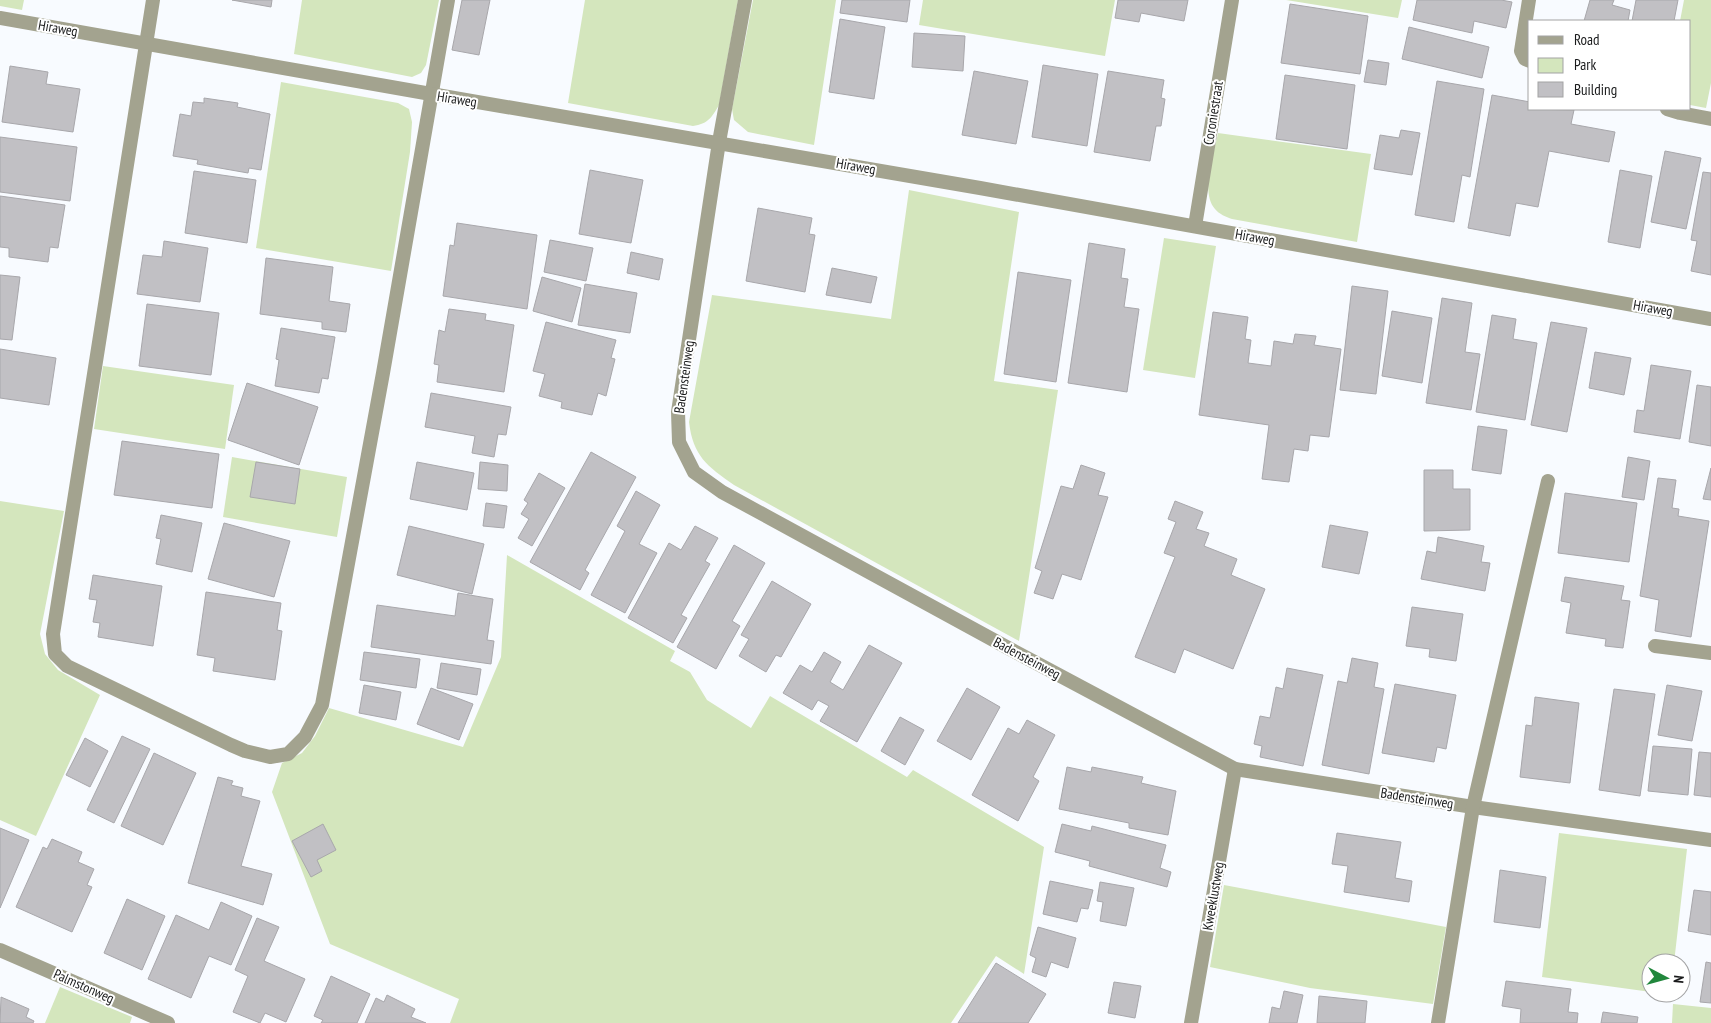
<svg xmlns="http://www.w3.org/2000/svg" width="1711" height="1023" font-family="'PT Sans Narrow',sans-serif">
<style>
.green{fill:#d4e6bd}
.building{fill:#c1c0c4;stroke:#a8a7ab}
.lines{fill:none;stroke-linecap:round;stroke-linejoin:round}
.minor{stroke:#a3a38f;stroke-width:14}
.labels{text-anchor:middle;stroke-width:4;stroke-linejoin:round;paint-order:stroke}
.street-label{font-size:14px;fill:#191a1b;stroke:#fff}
</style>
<rect width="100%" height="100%" fill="#f8fbff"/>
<g class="green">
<path d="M0,0h24l-2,10 -22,-4z"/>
<path d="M302,0h137l-13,65 -5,8 -9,4 -118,-23z"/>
<path d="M585,0h153l-19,105c-7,12 -11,19 -26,21l-125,-23z"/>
<path d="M753,0h83l-22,145 -66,-13 -14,-12 -2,-11z"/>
<path d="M923,0h192l-10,56 -186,-31z"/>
<path d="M1286,0h116l-4,18z"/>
<path d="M1684,0h27v83l-5,25 -16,-3v-84h-10z"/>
<path d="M281,82l117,21 11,6 3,13 -2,30 -19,119 -135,-23z"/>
<path d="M1218,133l153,21 -14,88 -125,-23c-6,-2 -13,-5 -17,-10 -15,-17 -1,-55 3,-76z"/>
<path d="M909,190l110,22 -25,169 64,9 -39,251 -285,-156c-27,-19 -41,-29 -45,-63l23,-127 179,24z"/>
<path d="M1164,238l52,8 -21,132 -52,-8z"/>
<path d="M103,366l131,19 -9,64 -131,-20z"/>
<path d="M232,457l115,20 -10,60 -114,-20z"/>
<path d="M0,501l64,10 -24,123 5,20 13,16 42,25 -64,141 -36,-16z"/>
<path d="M507,555l168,96 -5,10 20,11 17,28 44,28 19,-32 137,81 6,-7 131,77 -20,127 -28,-18 -45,67h-501l9,-24 -129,-55 -58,-152 10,-29 20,-10 13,-17 14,-28 134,39 38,-90z"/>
<path d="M1559,833l128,16 -13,114h-23v29l-109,-15z"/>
<path d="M1224,885l222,42 -13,77 -123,-16 -100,-21z"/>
<path d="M60,987l72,30 -2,6h-85z"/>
<path d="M1673,1004l38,4v15h-39z"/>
</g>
<g class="building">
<path d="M232,0h40l-1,7z"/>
<path d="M462,0h28l-11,55 -27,-5z"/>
<path d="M842,0h68l-3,22 -67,-9z"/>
<path d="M1118,0h70l-4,21 -43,-8 -2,9 -24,-4z"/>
<path d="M1417,0h84l11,2 -6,26 -32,-7 -2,12 -59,-13z"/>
<path d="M1590,0h24l-2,5 18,5 -2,11h-44z"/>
<path d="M1636,0h42l-4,21h-42z"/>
<path d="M1290,4l78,12 -8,58 -79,-11z"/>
<path d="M840,19l45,8 -11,72 -45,-7z"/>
<path d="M1409,27l80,20 -7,31 -80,-19z"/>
<path d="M914,33l51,3 -2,35 -51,-4z"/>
<path d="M1368,60l21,3 -3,22 -22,-3z"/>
<path d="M1043,65l55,9 -11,72 -55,-9z"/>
<path d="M10,66l38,6 -2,12 34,5 -7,43 -71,-10z"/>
<path d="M974,71l54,10 -12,63 -54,-9z"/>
<path d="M1108,71l56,9 -3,18 4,1 -4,27h-5l-6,35 -56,-9z"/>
<path d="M1285,75l70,10 -8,64 -71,-10z"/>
<path d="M1437,81l47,8 -14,88 -8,-2 -8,47 -39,-7z"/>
<path d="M1492,95l38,7v7l44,1 -3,14 44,8 -6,30 -60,-11 -11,56 -22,-4 -6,33 -42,-8z"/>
<path d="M204,98l34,5 -1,4 33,7 -9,56 -12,-2 -1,5 -51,-9 1,-4 -25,-4 7,-42 11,2 2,-14 11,1z"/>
<path d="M1401,130l19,3 -8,42 -38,-6 6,-34 19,3z"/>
<path d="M0,137l77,10 -7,54 -70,-9z"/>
<path d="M1665,151l36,7 -15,71 -35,-7z"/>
<path d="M590,170l53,10 -12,63 -52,-9z"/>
<path d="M1620,170l32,6 -12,72 -32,-6z"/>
<path d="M194,171l62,9 -9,63 -62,-10z"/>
<path d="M1703,172l8,1v102l-20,-4 6,-30 -6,-1z"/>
<path d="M0,196l65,9 -7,43 -8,-1 -2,15 -39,-5v-9l-9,-1z"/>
<path d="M758,208l54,10 -3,16 6,1 -10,57 -59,-11z"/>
<path d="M457,223l80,12 -10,74 -84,-13 7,-51 4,1z"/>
<path d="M550,240l43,8 -7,33 -42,-9z"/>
<path d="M164,241l44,7 -8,54 -63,-8 6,-39 19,2z"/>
<path d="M1089,243l36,6 -4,29 7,1 -4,28 15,2 -12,83 -59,-9z"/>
<path d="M631,252l32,7 -4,21 -32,-7z"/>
<path d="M266,258l67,9 -4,34 21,3 -4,28 -24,-3v-7l-62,-8z"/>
<path d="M832,268l45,9 -6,26 -45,-8z"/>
<path d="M1018,272l53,8 -15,102 -52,-8z"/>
<path d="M0,275l20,2 -8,63 -12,-1z"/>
<path d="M542,277l39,11 -9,34 -39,-11z"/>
<path d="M585,284l52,9 -7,40 -52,-8z"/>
<path d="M1352,286l36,5 -12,103 -36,-4z"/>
<path d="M1442,298l30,5 -7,49 15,2 -9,56 -45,-7z"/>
<path d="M147,304l72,9 -8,62 -72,-9z"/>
<path d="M449,309l37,5 -1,6 29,5 -10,67 -67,-10 2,-17 -5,-1 5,-34 6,2z"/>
<path d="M1392,311l40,7 -10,65 -40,-7z"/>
<path d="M1213,312l35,5 -3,22 6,1 -3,23 23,3 3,-25 19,3 2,-10 21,2 -2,9 27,4 -12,88 -19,-2 -2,16 -14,-2 -5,33 -27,-3 7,-54 -70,-10z"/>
<path d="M1492,315l24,4 -3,20 24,4 -12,77 -49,-8z"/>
<path d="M546,322l70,18 -5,18 4,1 -9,37 -8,-3 -6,22 -31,-7 1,-6 -23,-6 6,-22 -12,-3z"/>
<path d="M1551,322l36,6 -20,104 -36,-7z"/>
<path d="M281,328l54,9 -7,42 -6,-1 -3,15 -44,-7 4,-26 -3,-1z"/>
<path d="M0,349l56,9 -7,47 -49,-7z"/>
<path d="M1595,352l36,6 -7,37 -35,-7z"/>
<path d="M1651,365l40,6 -11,68 -46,-7 3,-22 7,1z"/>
<path d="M247,383l71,24 -19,58 -71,-25z"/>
<path d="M1697,385l14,2v59l-22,-4z"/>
<path d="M431,393l80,14 -5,28 -8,-1 -4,23 -22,-4 3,-17 -50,-9z"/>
<path d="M1478,426l29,4 -6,44 -29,-4z"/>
<path d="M122,441l97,13 -7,54 -98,-13z"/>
<path d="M591,452l45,25 -51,93 4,3 -9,17 -50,-28z"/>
<path d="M1628,457l22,4 -6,39 -22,-3z"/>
<path d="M256,462l44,7 -5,35 -45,-7z"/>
<path d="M417,462l57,11 -7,37 -57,-11z"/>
<path d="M480,462l28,3 -1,26 -29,-2z"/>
<path d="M1081,465l24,8 -7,22 10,2 -27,83 -19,-6 -9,25 -19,-6 8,-22 -7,-3 26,-82 12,3z"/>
<path d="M1711,468v32l-8,-1z"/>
<path d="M1424,470h29v19h17v41l-46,1z"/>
<path d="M539,473l26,15 -33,58 -14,-8 11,-19 -8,-5 7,-11 -4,-3z"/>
<path d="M1658,478l18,2 -4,28 7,1 -1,7 31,5 -18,116 -36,-6 4,-31 -19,-4z"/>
<path d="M636,491l24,14 -21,39 18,9 -32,60 -34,-18 34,-64 -8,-5z"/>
<path d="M1565,493l72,10 -8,59 -71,-9z"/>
<path d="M1175,501l28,11 -7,17 13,4 -5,13 33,13 -6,16 34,14 -32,80 -49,-20 -9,24 -40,-16 40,-100 -11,-4 12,-31 -8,-3z"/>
<path d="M486,503l21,3 -3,22 -21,-2z"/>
<path d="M161,515l41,8 -10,49 -36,-8 5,-25 -5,-1z"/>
<path d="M224,523l66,18 -16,56 -66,-18z"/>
<path d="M1330,525l38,7 -9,42 -37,-7z"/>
<path d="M409,526l75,18 -12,50 -75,-19z"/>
<path d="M695,526l23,12 -13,23 5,3 -29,51 6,3 -14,25 -45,-25 41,-75 12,7z"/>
<path d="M1438,537l46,9 -3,16 9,1 -5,28 -64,-12 6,-28 9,2z"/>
<path d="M734,545l31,18 -33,58 8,5 -24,43 -39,-22z"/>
<path d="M93,575l69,11 -9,60 -55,-9 2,-14 -7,-1 4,-22 -8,-1z"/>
<path d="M1565,577l59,9 -3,14 9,1 -7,47 -18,-2 1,-7 -40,-6 5,-30 -10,-2z"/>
<path d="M772,581l39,23 -30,53 -5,-2 -10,17 -27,-16 10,-17 -8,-4z"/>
<path d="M206,592l75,11 -4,27 5,1 -7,49 -62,-9 2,-13 -18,-3z"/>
<path d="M458,593l35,6 -6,41 7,1 -3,23 -120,-17 6,-42 78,11z"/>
<path d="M1412,607l51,7 -7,47 -27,-4 1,-8 -24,-3z"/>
<path d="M869,645l33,18 -45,79 -37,-21 9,-15 -11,-6 -6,10 -29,-17 17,-28 12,7 12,-20 17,10 -11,20 13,8z"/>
<path d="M364,652l56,7 -4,29 -56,-8z"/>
<path d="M1352,658l26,5 -4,24 10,2 -15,85 -47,-9 16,-84 9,2z"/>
<path d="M441,663l40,6 -4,26 -40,-7z"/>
<path d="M1287,668l36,7 -20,91 -43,-9 2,-11 -8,-2 6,-28 10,2 6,-31 7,2z"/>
<path d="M1395,684l61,11 -10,54 -9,-2 -3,15 -52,-9z"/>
<path d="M364,685l37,7 -5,28 -37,-7z"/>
<path d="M1667,685l35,6 -10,50 -34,-6z"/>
<path d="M431,688l42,16 -14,36 -42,-16z"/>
<path d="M967,688l33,19 -29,53 -34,-19z"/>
<path d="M1614,689l41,5 -15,102 -41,-6z"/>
<path d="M1535,697l44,6 -9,80 -50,-6 6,-52 6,1z"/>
<path d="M900,717l24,13 -19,35 -24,-14z"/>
<path d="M1027,720l28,15 -22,42 6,4 -21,40 -46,-26 36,-67 11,6z"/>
<path d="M122,736l28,13 -36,74 -27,-13z"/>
<path d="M85,738l23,13 -18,36 -24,-12z"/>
<path d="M1653,746l39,3 -4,46 -40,-4z"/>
<path d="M1699,752l12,1v44l-17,-2z"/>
<path d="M154,753l42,20 -33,72 -42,-19z"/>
<path d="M1067,767l24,5 1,-5 51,10 -2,6 35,8 -8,44 -39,-7v-5l-70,-14z"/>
<path d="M218,777l15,4 -2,4 12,3 -2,8 19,5 -19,65 31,8 -9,31 -75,-22z"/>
<path d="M323,824l13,26 -19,10 5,11 -11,6 -19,-36z"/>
<path d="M1062,824l29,7 1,-5 74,19 -6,23 11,4 -4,15 -78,-21 1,-5 -35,-9z"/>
<path d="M0,828l29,12 -29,68z"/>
<path d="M1337,833l64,9 -6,36 17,3 -3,21 -65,-10 4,-26 -16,-2z"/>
<path d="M52,839l30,13 -4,10 16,7 -7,16 5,2 -20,45 -56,-25 27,-60 4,2z"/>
<path d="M1500,870l46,7 -6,51 -46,-6z"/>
<path d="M1050,881l43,9 -5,19 -7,-1 -4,14 -34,-8z"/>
<path d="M1100,882l34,6 -8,38 -26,-5 3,-19 -6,-1z"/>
<path d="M1694,890l17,2v43l-23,-4z"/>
<path d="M127,899l38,17 -23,54 -38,-17z"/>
<path d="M221,902l31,14 -21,49 -22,-9 -18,42 -43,-19 28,-64 33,15z"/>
<path d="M257,918l22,9 -15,34 41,18 -19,43 -21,-9 -5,10 -27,-11 15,-36 -13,-6z"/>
<path d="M1038,927l38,11 -8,30 -17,-6 -5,15 -14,-5 4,-14 -6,-3z"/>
<path d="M1706,962l5,1v40l-11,-1z"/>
<path d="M996,963l50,31 -18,29h-70z"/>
<path d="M331,976l39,18 -13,29h-36l2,-3 -9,-4z"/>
<path d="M1506,981l65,8 -3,23 10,1 -1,10h-57l1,-14 -19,-3z"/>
<path d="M1114,982l27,4 -6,32 -27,-5z"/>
<path d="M1284,991l19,4 -6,28h-28l3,-16 8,2z"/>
<path d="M387,995l28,14 -4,8 15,6h-61l11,-25 8,4z"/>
<path d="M1319,996l48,5 -2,22h-48z"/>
<path d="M1,997l28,12 -3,8 8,4 -1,2h-33z"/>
<path d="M1603,1012l35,5 -1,6h-36z"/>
</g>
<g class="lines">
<g class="minor">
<path d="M153,0l-100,634 2,20 12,12 164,79 14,6 25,6 18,-3 17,-17 17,-32 61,-332 65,-373"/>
<path d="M745,0l-26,142 -41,270 1,30 15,30 28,20 288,157 225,120 238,38 238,33"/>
<path d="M1529,0l-8,51 4,8 5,2"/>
<path d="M0,18l431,76 549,94 731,131"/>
<path d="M1667,109l13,4 31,6"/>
<path d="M1195,226l37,-226"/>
<path d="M1655,646l56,7"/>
<path d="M0,950l168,73"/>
<path d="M1191,1023l44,-254"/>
<path d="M1438,1023l35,-216 75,-326"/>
</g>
</g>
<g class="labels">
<g class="street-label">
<text transform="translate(58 28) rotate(10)" y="5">Hiraweg</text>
<text transform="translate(457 99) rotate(9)" y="5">Hiraweg</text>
<text transform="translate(1213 113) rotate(-81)" y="5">Coroniestraat</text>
<text transform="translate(856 166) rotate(10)" y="5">Hiraweg</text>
<text transform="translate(1255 237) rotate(10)" y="5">Hiraweg</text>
<text transform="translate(1653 308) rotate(10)" y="5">Hiraweg</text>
<text transform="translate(684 377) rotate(-82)" y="5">Badensteinweg</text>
<text transform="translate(1027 658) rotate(28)" y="5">Badensteinweg</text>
<text transform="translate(1417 798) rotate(9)" y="5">Badensteinweg</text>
<text transform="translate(1213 896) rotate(-80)" y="5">Kweeklustweg</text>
<text transform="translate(84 986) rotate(24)" y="5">Palmstonweg</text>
</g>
</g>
<rect x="1528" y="20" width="162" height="90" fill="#ffffff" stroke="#a3a3a4"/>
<rect x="1538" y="36" width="25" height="8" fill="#a3a38f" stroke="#a3a3a4"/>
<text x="1574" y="45" font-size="15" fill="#191a1b">Road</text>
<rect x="1538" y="58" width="25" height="15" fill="#d4e6bd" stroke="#a3a3a4"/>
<text x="1574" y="70" font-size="15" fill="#191a1b">Park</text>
<rect x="1538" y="82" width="25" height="15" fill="#c1c0c4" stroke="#a3a3a4"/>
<text x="1574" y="95" font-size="15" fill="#191a1b">Building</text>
<g transform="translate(1666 978) rotate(96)"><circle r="24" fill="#ffffff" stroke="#a3a3a4"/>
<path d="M0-4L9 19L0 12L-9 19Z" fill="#21873c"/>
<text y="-8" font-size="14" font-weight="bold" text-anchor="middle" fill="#191a1b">N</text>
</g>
</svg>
